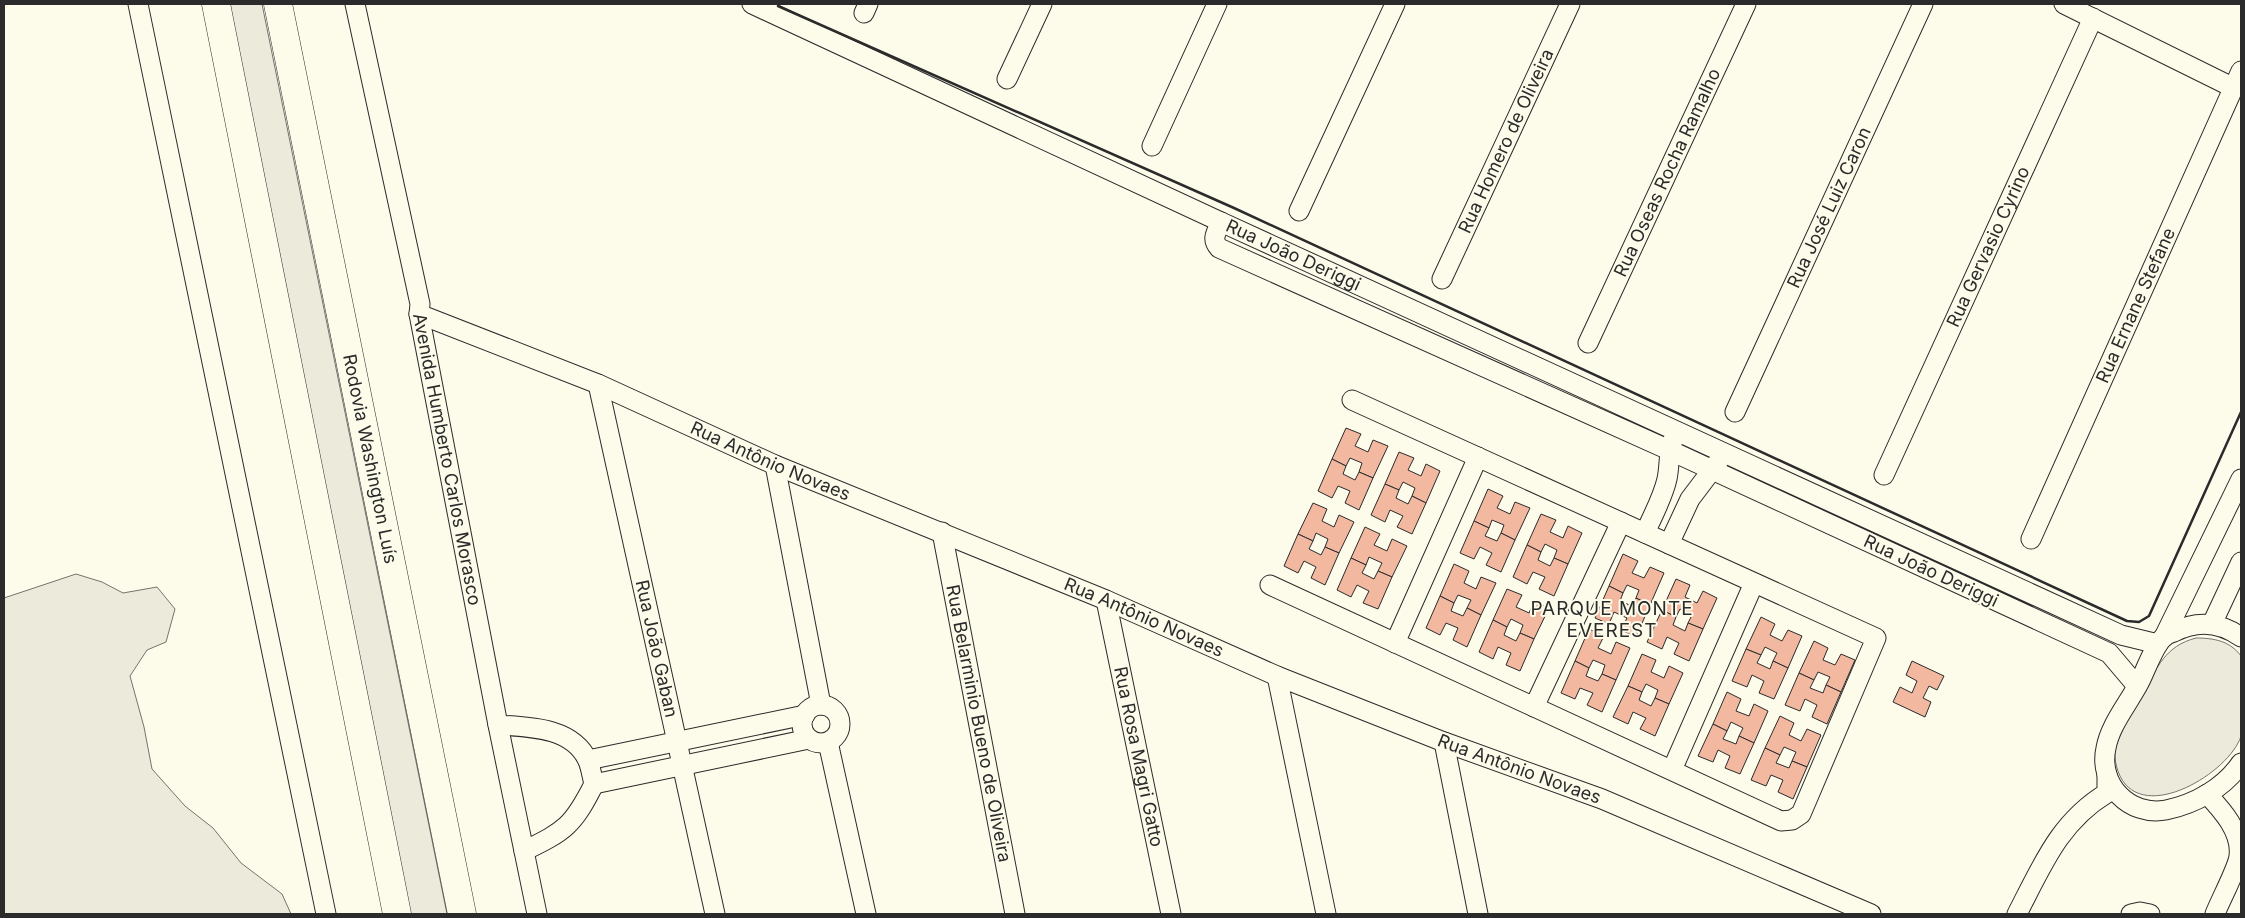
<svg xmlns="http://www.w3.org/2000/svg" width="2245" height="918" font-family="Inter,sans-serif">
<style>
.green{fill:#ecebdb;stroke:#74746e}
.building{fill:#f2b8a0;stroke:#2b2b2b}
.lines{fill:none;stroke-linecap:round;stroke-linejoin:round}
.minor-casing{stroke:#2b2b2b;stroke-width:21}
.highway-casing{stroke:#2b2b2b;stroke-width:29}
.minor{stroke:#fdfbea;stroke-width:19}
.highway{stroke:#fdfbea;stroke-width:28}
.wall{stroke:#2b2b2b;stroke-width:2.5}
.labels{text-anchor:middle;stroke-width:4;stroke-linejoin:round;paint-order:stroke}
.street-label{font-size:18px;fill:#2b2b2b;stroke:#fdfbea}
.neighbourhood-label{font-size:19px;letter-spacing:1px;fill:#2b2b2b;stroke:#fdfbea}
</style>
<rect width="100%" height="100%" fill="#fdfbea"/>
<g class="green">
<path d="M224,4h38l185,910h-40z"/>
<path d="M76,574l26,8 21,11 34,-6 18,22 -9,33 -19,8 -17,26 14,51 8,42 33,37 28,22 28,35 41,31 9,20h-287v-316z"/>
<path d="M2196,638c18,0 34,3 45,18 0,19 0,38 0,57 0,7 2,16 0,23 -11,36 -97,89 -121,40 -6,-13 -7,-27 -2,-40 5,-15 17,-30 24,-43 16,-26 23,-47 54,-55z"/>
</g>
<g class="building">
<path d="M1346,428l15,6 -6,12 13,6 5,-12 15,6 -15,32 -14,-6 3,-9 -12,-5 -4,8 -14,-7z"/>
<path d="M1399,452l15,6 -6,12 13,6 5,-12 14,7 -14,32 -14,-7 3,-8 -12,-6 -4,8 -14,-6z"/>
<path d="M1332,459l14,7 -3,8 12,6 4,-8 14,6 -14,32 -14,-7 5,-12 -12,-5 -6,12 -14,-7z"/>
<path d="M1385,484l14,6 -3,8 12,6 4,-8 14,7 -14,31 -15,-7 6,-11 -13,-6 -5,12 -14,-7z"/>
<path d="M1488,489l15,7 -6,12 13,6 5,-12 15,6 -15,32 -14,-7 3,-8 -12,-5 -3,8 -15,-7z"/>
<path d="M1313,503l14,6 -5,12 12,6 5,-12 15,7 -15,31 -14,-6 3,-8 -12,-6 -3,8 -15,-7z"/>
<path d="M1541,514l15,6 -6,12 13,6 5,-12 14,7 -14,31 -14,-6 3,-8 -12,-6 -4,8 -14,-7z"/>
<path d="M1474,521l15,7 -4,8 12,5 4,-8 14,7 -14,32 -15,-7 6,-12 -12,-6 -6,12 -14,-6z"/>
<path d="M1365,527l15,7 -6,11 13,6 5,-12 15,7 -15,31 -14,-6 4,-8 -13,-6 -3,8 -15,-7z"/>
<path d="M1298,534l15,7 -4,8 12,6 4,-8 14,6 -14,32 -14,-7 5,-11 -12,-6 -6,12 -14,-7z"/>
<path d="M1527,545l14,7 -3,8 12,6 4,-8 14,6 -14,32 -15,-7 6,-12 -12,-5 -6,12 -14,-7z"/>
<path d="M1623,554l15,7 -6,12 12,5 6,-11 14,6 -14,32 -14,-7 3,-8 -12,-5 -4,8 -14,-7z"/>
<path d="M1351,558l15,7 -4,8 12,6 4,-8 14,6 -14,32 -15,-6 6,-12 -12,-6 -6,12 -14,-7z"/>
<path d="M1454,564l15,7 -5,12 12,6 5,-12 15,6 -15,32 -14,-7 4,-8 -13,-5 -4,8 -14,-7z"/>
<path d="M1676,579l14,6 -5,12 12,6 6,-12 14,7 -14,31 -15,-6 4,-8 -12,-6 -4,8 -14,-7z"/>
<path d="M1609,586l14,7 -3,8 12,5 4,-8 14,7 -14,32 -15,-7 6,-12 -13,-6 -5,12 -14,-6z"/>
<path d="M1507,589l15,6 -6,12 13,6 5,-12 15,7 -15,31 -14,-6 3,-8 -12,-6 -4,8 -14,-7z"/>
<path d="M1440,596l14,7 -3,8 12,5 4,-8 14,7 -14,32 -14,-7 5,-12 -12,-5 -6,12 -14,-7z"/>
<path d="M1662,610l14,7 -3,8 12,6 3,-8 15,6 -14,32 -15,-7 5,-11 -12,-6 -5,12 -15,-7z"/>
<path d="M1761,617l14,7 -5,11 12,6 6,-11 14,6 -14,32 -15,-7 4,-8 -12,-6 -4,8 -15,-6z"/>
<path d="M1493,620l14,7 -3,8 12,6 4,-8 14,6 -14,32 -14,-6 5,-12 -13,-6 -5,12 -14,-7z"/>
<path d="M1589,629l15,7 -6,12 13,6 5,-12 14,6 -14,32 -14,-6 3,-9 -12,-5 -4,8 -14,-7z"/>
<path d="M1814,641l14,7 -5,12 12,5 6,-11 14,6 -14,32 -15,-7 4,-8 -12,-5 -4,8 -15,-7z"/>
<path d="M1746,649l15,6 -4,8 13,6 3,-8 15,7 -14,31 -15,-6 5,-12 -12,-6 -5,12 -15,-6z"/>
<path d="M1642,654l14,6 -5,12 13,6 5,-12 14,7 -14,31 -14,-6 3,-8 -12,-6 -4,8 -14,-6z"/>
<path d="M1575,661l14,7 -3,8 12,5 4,-7 14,6 -14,32 -15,-7 6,-12 -13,-5 -5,11 -14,-6z"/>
<path d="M1912,661l32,15 -7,14 -8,-4 -6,12 8,4 -6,15 -32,-15 7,-15 12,6 5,-12 -11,-6z"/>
<path d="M1799,673l15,7 -4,8 13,5 3,-8 15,7 -14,32 -15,-7 5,-12 -12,-6 -5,12 -15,-6z"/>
<path d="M1628,686l14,6 -3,8 12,6 4,-8 14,6 -14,32 -15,-7 6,-11 -13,-6 -5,12 -15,-7z"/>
<path d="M1727,692l14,7 -5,12 13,5 5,-12 14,7 -14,32 -15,-7 4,-8 -12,-6 -4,9 -14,-7z"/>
<path d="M1780,716l14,7 -5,12 12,6 6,-12 14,6 -14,32 -15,-6 4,-9 -12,-5 -4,8 -15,-7z"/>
<path d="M1713,724l14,7 -4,8 13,5 3,-8 15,7 -14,31 -15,-6 5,-12 -12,-6 -5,12 -15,-6z"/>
<path d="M1765,748l15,7 -4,8 13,5 3,-7 15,6 -14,32 -15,-7 5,-12 -12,-5 -5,11 -15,-6z"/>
</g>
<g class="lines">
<g class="minor-casing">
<g id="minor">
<path d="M138,4l188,910"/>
<path id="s1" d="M355,4l65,300 -1,10 79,411 39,189"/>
<path d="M752,4l469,218"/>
<path d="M2064,4l170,84"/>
<path d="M864,13l4,-9"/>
<path d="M1007,79l35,-75"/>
<path d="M1152,146l65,-142"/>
<path d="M1299,211l96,-207"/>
<path id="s2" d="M1442,279l128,-275"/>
<path id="s3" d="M419,314l179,70 177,81 331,135 171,76 167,66 158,57 269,115"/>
<path id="s4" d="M1588,343l158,-339"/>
<path id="s5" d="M598,384l117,530"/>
<path id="s6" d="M1735,412l188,-408"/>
<path d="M775,465l46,240"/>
<path id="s7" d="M1884,475l209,-457"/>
<path id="s8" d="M942,532l73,382"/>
<path d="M1645,533c8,-18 18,-36 22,-54 3,-14 1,-26 6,-39"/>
<path id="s9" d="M2031,539l210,-468"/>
<path d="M1669,544l21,-45 28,-37"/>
<path d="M1270,585l511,236 11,-1 9,-6 75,-176 -524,-238"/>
<path id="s10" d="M1106,600l65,314"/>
<path d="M2212,624l29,-62"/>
<path d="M2164,637l77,-158"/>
<path d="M2241,637c-21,-15 -44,-17 -67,-5 -3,1 -8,3 -10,5 -10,8 -19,35 -25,46 -11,21 -29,42 -33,65 -8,36 23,69 60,62 29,-6 58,-22 75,-47"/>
<path d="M1395,643l83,-186"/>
<path d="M1277,676l49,238"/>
<path id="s11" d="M2137,686l-28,-33 -440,-203 -450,-202c-8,-9 -3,-15 2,-26l900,413 37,9"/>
<circle cx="821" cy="724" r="19"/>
<path d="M1534,707l87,-185"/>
<path d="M498,725c31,2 75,2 90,36 3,7 4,16 6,23 -21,42 -29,47 -70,67"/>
<path d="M828,742l38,172"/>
<path d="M1444,742l34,172"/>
<path d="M588,760l217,-45"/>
<path d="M1672,770l82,-187"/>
<path d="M594,784l215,-45"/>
<path d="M2207,794c15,16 35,38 32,62 -1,11 -19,45 -24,58"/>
<path d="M2017,914c25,-48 42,-92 90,-121v-18"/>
<path d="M2131,914l9,-2 10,2"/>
</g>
</g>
<g class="highway-casing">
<g id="highway">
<path d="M216,4l181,910"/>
<path id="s12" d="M278,4l184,910"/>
</g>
</g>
<use href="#minor" class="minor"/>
<use href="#highway" class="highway"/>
<path class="wall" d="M778,6l456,202 893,413 12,1 10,-6 92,-204"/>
</g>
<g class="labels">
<g class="street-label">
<text dy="6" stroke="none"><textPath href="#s2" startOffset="152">Rua Homero de Oliveira</textPath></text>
<text dy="6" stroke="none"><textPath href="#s4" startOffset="188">Rua Oseas Rocha Ramalho</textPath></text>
<text dy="6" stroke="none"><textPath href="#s6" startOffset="225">Rua José Luiz Caron</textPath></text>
<text dy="6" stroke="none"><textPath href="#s7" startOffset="251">Rua Gervasio Cyrino</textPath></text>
<text dy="6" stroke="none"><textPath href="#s11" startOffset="1129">Rua João Deriggi</textPath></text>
<text dy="6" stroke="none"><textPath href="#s9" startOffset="256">Rua Ernane Stefane</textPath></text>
<text dy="6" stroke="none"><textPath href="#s12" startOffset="464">Rodovia Washington Luís</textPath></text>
<text dy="6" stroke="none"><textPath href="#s1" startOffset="465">Avenida Humberto Carlos Morasco</textPath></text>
<text dy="6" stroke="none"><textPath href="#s3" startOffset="381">Rua Antônio Novaes</textPath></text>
<text transform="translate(1931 571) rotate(25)" y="6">Rua João Deriggi</text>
<text dy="6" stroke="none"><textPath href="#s3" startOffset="786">Rua Antônio Novaes</textPath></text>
<text dy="6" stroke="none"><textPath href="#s5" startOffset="271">Rua João Gaban</textPath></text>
<text dy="6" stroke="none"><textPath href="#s8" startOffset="195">Rua Belarminio Bueno de Oliveira</textPath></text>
<text dy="6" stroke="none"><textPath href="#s10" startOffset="160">Rua Rosa Magri Gatto</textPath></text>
<text dy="6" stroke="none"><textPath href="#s3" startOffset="1191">Rua Antônio Novaes</textPath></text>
</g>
<g class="neighbourhood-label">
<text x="1612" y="615">PARQUE MONTE<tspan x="1612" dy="22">EVEREST</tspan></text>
</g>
</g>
<rect width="2245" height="918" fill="none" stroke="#2b2b2b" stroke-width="10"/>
</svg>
